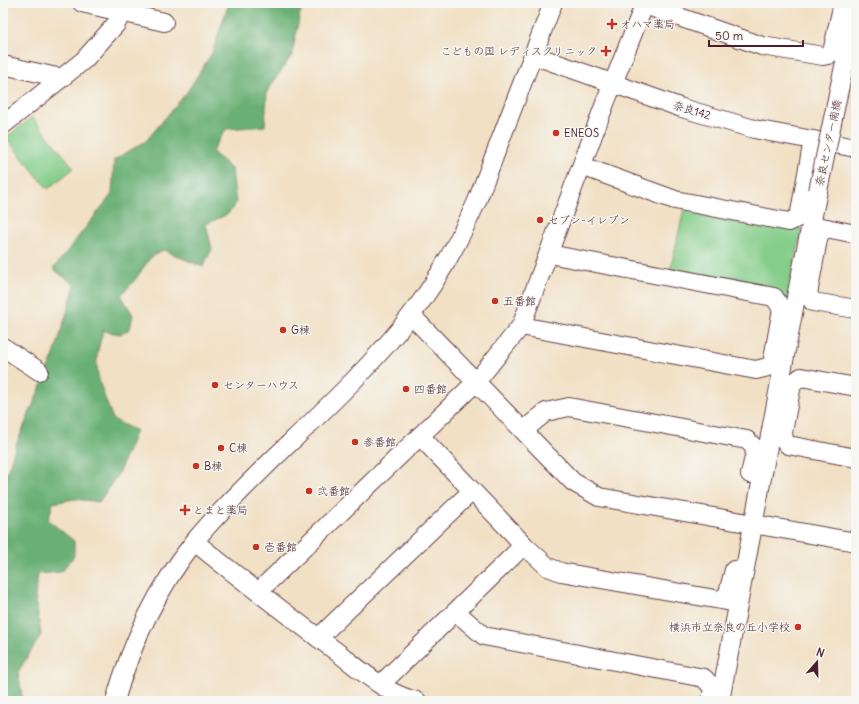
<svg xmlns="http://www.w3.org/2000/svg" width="859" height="704" font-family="Delius,'Klee One',sans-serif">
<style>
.green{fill:#84cd8a;stroke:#67765a}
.forest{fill:#6bb076;stroke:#5a6850}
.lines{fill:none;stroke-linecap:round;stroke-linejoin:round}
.minor-casing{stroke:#633c42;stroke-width:20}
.minor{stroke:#fff;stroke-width:18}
.minor-bridge-casing{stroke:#633c42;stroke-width:20;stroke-linecap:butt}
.minor-bridge{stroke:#fff;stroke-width:18}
.poi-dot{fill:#c8321e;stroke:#f6f6f2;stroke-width:1.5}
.labels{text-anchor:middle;stroke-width:3;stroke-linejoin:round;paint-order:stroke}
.poi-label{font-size:11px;fill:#4a1f2b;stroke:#f6f6f2;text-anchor:start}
.street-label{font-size:11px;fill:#4a1f2b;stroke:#f6f6f2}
</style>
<rect width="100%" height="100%" fill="#f6f6f2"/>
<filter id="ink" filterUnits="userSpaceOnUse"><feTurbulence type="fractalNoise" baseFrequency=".025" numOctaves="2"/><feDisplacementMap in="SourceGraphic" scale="8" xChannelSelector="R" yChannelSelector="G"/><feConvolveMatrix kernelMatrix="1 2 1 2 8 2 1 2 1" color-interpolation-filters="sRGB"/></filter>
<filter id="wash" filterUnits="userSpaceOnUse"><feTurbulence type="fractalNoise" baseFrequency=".012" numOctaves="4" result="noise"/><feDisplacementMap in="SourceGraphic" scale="16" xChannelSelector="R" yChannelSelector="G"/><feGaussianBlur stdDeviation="0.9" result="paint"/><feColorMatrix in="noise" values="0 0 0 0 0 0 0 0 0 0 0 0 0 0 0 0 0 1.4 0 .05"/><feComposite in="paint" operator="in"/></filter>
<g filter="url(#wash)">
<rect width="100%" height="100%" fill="#f1e0c4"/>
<g class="green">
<path d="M32,117l42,51 -26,21 -42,-51z"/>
<path d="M684,209l109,16 9,3 -15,76 -117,-33z"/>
</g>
<path class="forest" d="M229,3h73l-10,52 -25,36 -2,35 -39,3 -14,22 20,19 4,33 -8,11 -22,10 6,25 -9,18 -40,-17 -13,8 -15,22 -14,15 12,20 -3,14 -9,5 -18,-3c-2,9 -6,19 -6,28 -2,17 10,44 16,60l23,12 -18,43 -19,28 -25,-3 -21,4 -5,17 26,21v15l-13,16 -23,2 -3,22 6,39 -23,37 5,29h-20v-215l13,-41 38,-90 21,-70 -22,-16 59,-75 2,-34 32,-19 41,-49 25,-39z"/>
</g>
<g filter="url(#ink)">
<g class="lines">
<g class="minor-casing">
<g id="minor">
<path d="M82,3l82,19"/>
<path d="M645,5l117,41 61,10 5,-1 4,-3 11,-49"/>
<path d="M533,55l149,53 72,21 102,19"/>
<path d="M3,65l58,13"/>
<path d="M838,94l13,-59v-9l5,-23"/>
<path d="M3,125l81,-65 32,-36 11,-21"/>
<path d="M582,166l93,34 114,22 10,-5 14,-77"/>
<path d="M816,226l40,8"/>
<path d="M827,228l-8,6 -11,60 5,8 43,7"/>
<path d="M411,315l162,167 26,15 257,45"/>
<path d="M521,326l235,44 12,-3 4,-3 10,-55 -8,-12 -225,-43"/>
<path d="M3,347l36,24"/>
<path d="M856,387l-55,-10 -9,7 -9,48 1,8 4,5 68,13"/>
<path d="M524,430l22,-18 23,-5 178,33 7,7 1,6 -5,21"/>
<path d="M420,436l104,109 24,22 13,5 171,30"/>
<path d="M195,542c46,38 94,74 142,110 24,18 50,43 80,49"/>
<path d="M258,592l218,-210 45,-56 83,-220 41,-103"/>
<path d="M722,600l6,-7 6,-23"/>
<path d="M456,612l28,24 220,42 9,10 -2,13"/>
<path d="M318,638l154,-147"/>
<path d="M381,684l143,-139"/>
<path d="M115,701c16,-57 43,-113 79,-159 24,-30 53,-57 80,-84 48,-46 97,-91 137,-143 27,-34 48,-74 66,-114l76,-198"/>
<path d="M720,701l77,-409 21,-101"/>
</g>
</g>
<use href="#minor" class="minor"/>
<g class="minor-bridge-casing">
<path id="minor-bridge" d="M818,191l20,-97"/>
</g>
<use href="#minor-bridge" class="minor-bridge"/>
</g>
</g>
<g class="poi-dot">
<path d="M610 18h4v4h4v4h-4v4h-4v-4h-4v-4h4z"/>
<path d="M604 45h4v4h4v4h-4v4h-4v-4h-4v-4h4z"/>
<circle cx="556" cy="133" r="4"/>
<circle cx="540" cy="220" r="4"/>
<circle cx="495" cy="301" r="4"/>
<circle cx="283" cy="330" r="4"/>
<circle cx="215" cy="385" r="4"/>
<circle cx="406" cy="389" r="4"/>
<circle cx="355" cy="442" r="4"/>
<circle cx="221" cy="448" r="4"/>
<circle cx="196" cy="466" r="4"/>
<circle cx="309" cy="491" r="4"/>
<path d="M183 504h4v4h4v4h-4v4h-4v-4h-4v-4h4z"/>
<circle cx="256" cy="547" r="4"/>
<circle cx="798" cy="627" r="4"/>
</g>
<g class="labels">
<g class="poi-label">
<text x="620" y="28">オハマ薬局</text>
<text x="597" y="55" text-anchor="end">こどもの国 レディスクリニック</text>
<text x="564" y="137">ENEOS</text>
<text x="548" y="224">セブン-イレブン</text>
<text x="503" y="305">五番館</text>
<text x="291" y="334">G棟</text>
<text x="223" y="389">センターハウス</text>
<text x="414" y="393">四番館</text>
<text x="363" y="446">参番館</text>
<text x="229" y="452">C棟</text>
<text x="204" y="470">B棟</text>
<text x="317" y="495">弐番館</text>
<text x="193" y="514">とまと薬局</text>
<text x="264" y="551">壱番館</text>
<text x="790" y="631" text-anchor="end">横浜市立奈良の丘小学校</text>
</g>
<g class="street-label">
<text transform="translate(692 110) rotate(17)" y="4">奈良142</text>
<text transform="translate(828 143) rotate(-78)" y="4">奈良センター南橋</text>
</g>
</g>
<rect width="859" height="704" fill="none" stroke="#f6f6f2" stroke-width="16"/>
<g transform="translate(817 662) rotate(20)" stroke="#f6f6f2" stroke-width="3" paint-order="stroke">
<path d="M0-3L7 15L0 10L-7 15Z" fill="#4a1f2b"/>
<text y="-6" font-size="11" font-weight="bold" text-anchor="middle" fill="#4a1f2b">N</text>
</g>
<path d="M709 40v6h94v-6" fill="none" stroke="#4a1f2b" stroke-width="2"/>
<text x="715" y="40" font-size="12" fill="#4a1f2b" stroke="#f6f6f2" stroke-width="3" paint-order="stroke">50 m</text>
</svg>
